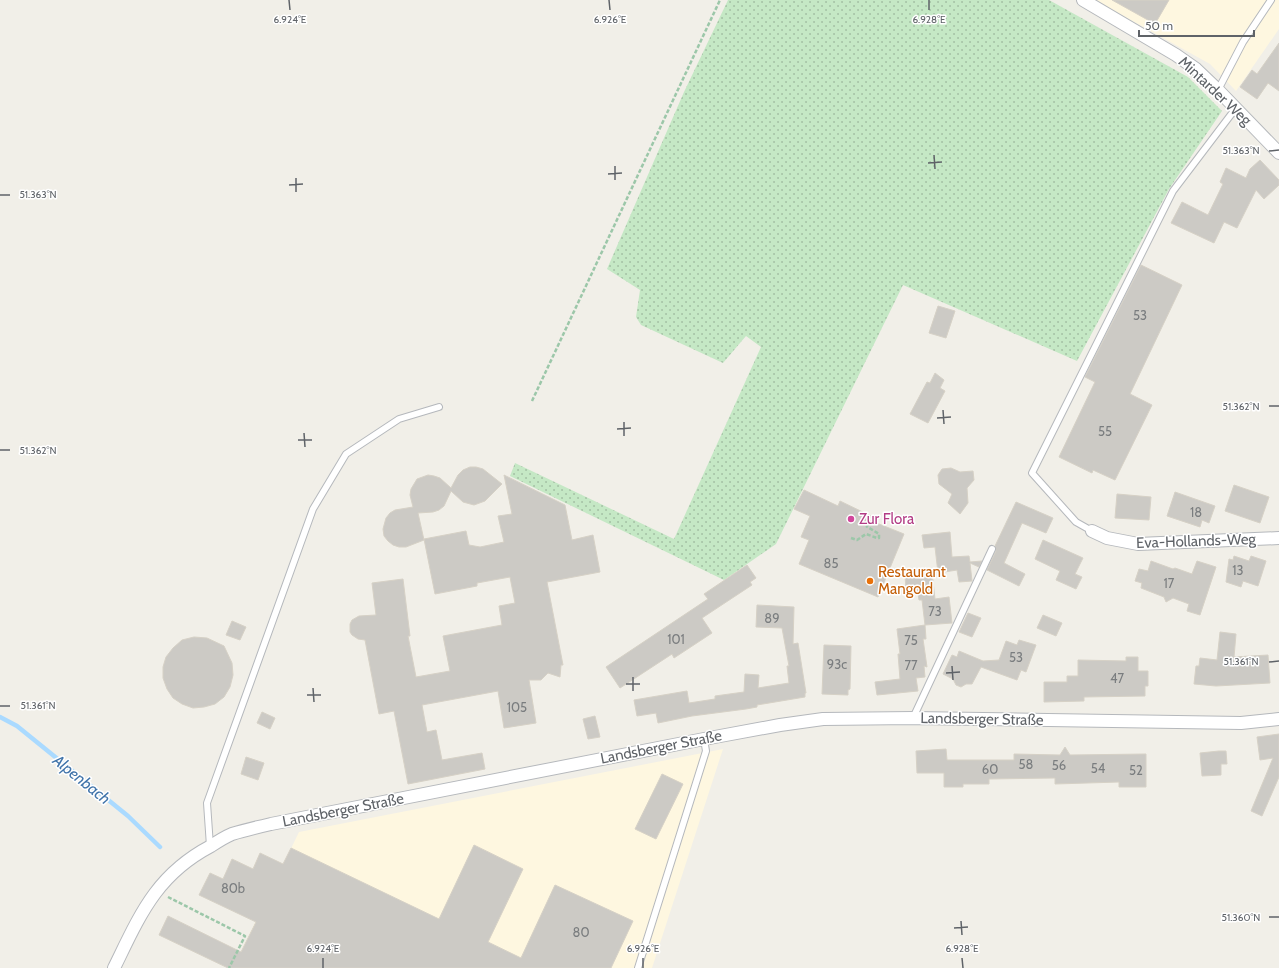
<svg xmlns="http://www.w3.org/2000/svg" width="1279" height="968" font-family="Cabin,sans-serif">
<style>
.commercial{fill:#fef7e0}
.grass{fill:url(#grass-dots)}
.lines{fill:none;stroke-linecap:round;stroke-linejoin:round}
.stream{stroke:#aadaff;stroke-width:4.5}
.building{fill:#cccac5;stroke:#d6d1c6}
.lane-casing{stroke:#b5b8bc;stroke-width:8}
.street-casing{stroke:#b5b8bc;stroke-width:14}
.path{stroke:#9cc7a9;stroke-width:2.5;stroke-dasharray:4 2;stroke-linecap:butt}
.lane{stroke:#fff;stroke-width:6}
.street{stroke:#fff;stroke-width:12}
.ticks{fill:none;stroke:#5f6368;stroke-width:1.5}
.hotel-dot{fill:#d1479c;stroke:#fff;stroke-width:1.5}
.food-dot{fill:#e8710a;stroke:#fff;stroke-width:1.5}
.labels{text-anchor:middle;stroke-width:3;stroke-linejoin:round;paint-order:stroke}
.number-label{font-size:13px;fill:#7a7d7f}
.street-label{font-size:15px;fill:#5f6368;stroke:#fff}
.hotel-label{font-size:15px;fill:#b23c85;stroke:#fff;text-anchor:start}
.food-label{font-size:15px;fill:#c56008;stroke:#fff;text-anchor:start}
.water-label{font-size:16px;font-style:italic;fill:#4174aa;stroke:#fff}
.ticks-label{font-size:10px;text-anchor:middle;fill:#5f6368;stroke:#fff;stroke-width:3;stroke-linejoin:round;paint-order:stroke}
</style>
<defs>
<pattern id="grass-dots" width="8" height="8" patternUnits="userSpaceOnUse"><rect width="8" height="8" fill="#c5e8c5"/><path d="M2 2h.1M6 6h.1" fill="none" stroke="#a3c0a4" stroke-width="1.8" stroke-linecap="round"/></pattern>
</defs>
<rect width="100%" height="100%" fill="#f1efe8"/>
<g class="commercial">
<path d="M1095,0h184v29l-43,62 -26,-27z"/>
<path d="M723,749l-71,219h-419l66,-136z"/>
</g>
<path class="grass" d="M728,0h321l139,77 34,34 -53,78 -92,172 -174,-76 -127,259 -52,36 -214,-104 5,-13 159,76 87,-192 -15,-11 -23,27 -82,-38 -5,-8 4,-27 -33,-21 77,-177z"/>
<g class="lines">
<path class="stream" d="M0,717l17,9 111,90 32,31"/>
</g>
<g class="building">
<path d="M1112,0h57l-14,24z"/>
<path d="M1279,43v48l-11,-8 -11,16 -17,-12 12,-17 5,4z"/>
<path d="M1260,160l19,20v5l-15,14 -8,-9 -19,38 -13,-6 -10,21 -43,-20 11,-21 26,13 15,-31 -3,-2 6,-14 20,10 4,-9z"/>
<path d="M1141,265l41,20 -52,109 22,11 -37,75 -22,-10 -1,3 -33,-16 36,-75 -10,-5z"/>
<path d="M938,306l17,5 -9,27 -17,-5z"/>
<path d="M935,373l9,7 -4,8 5,3 -17,32 -18,-9 17,-32 3,1z"/>
<path d="M470,467h6l7,2 19,15 -17,17 -11,4 -11,-3 -12,-11 -7,15 -5,4 -6,2 -15,1 6,27 -18,7h-7l-6,-2 -5,-4 -4,-5 -1,-7 3,-11 4,-5 5,-3 18,-3 -3,-12 1,-6 6,-10 11,-4 6,1 6,2 11,10 7,-13 5,-5z"/>
<path d="M951,468l9,4 13,-1 1,9 -7,8 1,15 -8,11 -12,-11 4,-9 -13,-10 -1,-9 4,-6z"/>
<path d="M504,475l61,30 7,35 21,-5 7,37 -53,10 16,83h-2l-1,12 -12,-4 -7,7h-12l7,43 -32,5 -6,-37 -76,14 5,27 9,-2 6,30 40,-7 3,16 -77,15 -14,-73 -15,3 -14,-74 -7,-1 -6,-4 -2,-3v-8l2,-4 7,-4 17,-1 -4,-32 31,-4 7,57h-2l8,41 34,-6 -7,-35 59,-11 -3,-19 16,-3 -5,-26 -33,6v3l-42,8 -11,-55 42,-8 3,14 11,2 24,-5 -6,-26 14,-2z"/>
<path d="M1234,485l35,12 -9,26 -35,-12z"/>
<path d="M804,490l34,16 2,-5 31,15 -2,4 35,14 -26,63 -79,-33 10,-24 -8,-3 9,-21 -16,-7z"/>
<path d="M1175,492l40,14 -6,17 -7,-3 -2,7 -33,-11z"/>
<path d="M1117,494l34,3 -2,23 -34,-2z"/>
<path d="M1016,502l37,16 -7,15 -24,-10 -18,40 21,11 -6,12 -32,-16 9,-19 -1,-5z"/>
<path d="M950,532l2,25 17,-1 1,6 12,-1 -3,6 -9,-4 2,18 -13,1 -2,-12 -19,3 -3,-26 -11,1 -2,-13z"/>
<path d="M1043,540l40,18 -8,16 7,3 -6,12 -20,-9 4,-9 -25,-12z"/>
<path d="M1234,556l15,5 2,-5 15,5 -8,25 -15,-5 -2,6 -15,-5 3,-23 4,1z"/>
<path d="M1151,561l22,8 2,-1 17,6 5,-13 19,6 -16,48 -13,-4 2,-7 -16,-6 -7,4 -2,-5 -23,-9 1,-5 -7,-2 4,-12 9,2z"/>
<path d="M747,565l9,13 -6,4 2,3 -50,33 10,15 -38,25 -2,-4 -52,34 -14,-21 102,-68 -4,-5z"/>
<path d="M932,573l3,26 14,-2 3,26 -27,2 -3,-25h-3l-2,-12 -11,1 -1,-13z"/>
<path d="M757,605l37,2 -1,37 5,-1 8,50h-1v4l-48,8v2l-11,2 -54,7 -34,7 -2,-10 -19,3 -3,-16 53,-9 2,12 26,-4v-3l29,-4 1,-18 14,1 -1,13 31,-5 -2,-17h2l-7,-38 -26,-1z"/>
<path d="M968,613l13,5 -9,19 -13,-5z"/>
<path d="M1043,615l19,8 -6,13 -19,-8z"/>
<path d="M232,621l14,6 -6,13 -14,-5z"/>
<path d="M925,625l1,14h-3l4,28 -3,-1 1,11 -9,1 2,13 -41,4 -2,-13 25,-3 -2,-25h2l-3,-25z"/>
<path d="M1220,632l16,2 -2,23 34,-2 2,28 -54,3 -22,-2 2,-18h3l1,-8 17,2z"/>
<path d="M194,637l13,1 17,8 8,17 1,12 -3,12 -6,10 -9,7 -11,3 -11,1 -11,-4 -9,-6 -6,-9 -4,-11v-11l3,-10 7,-9 9,-8z"/>
<path d="M1019,640l17,5 -10,27 -5,-2 -4,10 -36,-13 -9,17h-6l-5,3 -5,-2 -3,-6 -10,-5 9,-19 5,2 2,-6 24,10 16,-1 7,-19 11,4z"/>
<path d="M824,645l27,1 -1,43 -2,1v5l-26,-1z"/>
<path d="M1126,657h12v14h10v15h-3v10l-61,1v4l-40,1v-20h23v-6h11v-16l48,1z"/>
<path d="M262,712l13,6 -5,11 -13,-6z"/>
<path d="M595,716l5,21 -12,2 -5,-20z"/>
<path d="M1279,734v43l-17,39 -11,-5 22,-53 -13,2 -3,-23z"/>
<path d="M1065,747l5,8 76,-1v33h-27v-5l-64,2v-6l-66,1v5h-26v3h-19v-14h-27l-1,-22 30,-2 1,11h67v-6l46,1z"/>
<path d="M1219,751h7l1,13h-6v11l-19,1 -2,-23z"/>
<path d="M246,757l18,6 -6,17 -17,-6z"/>
<path d="M662,774l21,10 -27,55 -21,-10z"/>
<path d="M474,845l49,24 -35,73 33,16 34,-73 78,36 -22,47h-383l-69,-33 9,-19 73,36 15,-30 -57,-27 11,-22 13,6 9,-20 21,10 7,-16 23,11 8,-16 148,71z"/>
</g>
<g class="lines">
<g class="lane-casing">
<g id="lane">
<path d="M1218,90l25,-48 28,-42"/>
<path d="M1092,531l-16,-9 -44,-49 141,-282 63,-83"/>
<path d="M913,718l79,-169"/>
<path d="M210,846l-3,-43 106,-294 33,-55 53,-35 40,-12"/>
<path d="M638,968l68,-217 -2,-12"/>
</g>
</g>
<g class="street-casing">
<g id="street">
<path d="M1083,0l93,55 20,14 22,21 61,63"/>
<path d="M1092,531l15,7 31,6 141,-6"/>
<path d="M114,968c26,-53 42,-93 97,-122 6,-4 14,-9 21,-12 13,-4 26,-7 39,-10l433,-85 76,-14 43,-6 90,-1 328,5 38,-4"/>
</g>
</g>
<g class="path">
<path d="M532,401l188,-401"/>
<path d="M851,538l6,2 9,-6 11,4h2v-4l-13,-8"/>
<path d="M168,897l77,39 -16,32"/>
</g>
<use href="#lane" class="lane"/>
<use href="#street" class="street"/>
</g>
<path class="ticks" d="M289,0l1,10M609,0l1,10M929,0v10M1269,151l10,-1M934,155l1,14M928,163l14,-1M615,166v14M608,174l14,-1M296,178v14M289,185l14,-1M0,195h10M1269,406h10M943,410l1,14M937,418l14,-1M624,422v14M617,429l14,-1M304,433l1,14M298,440h14M0,450h10M1269,662l10,-1M952,666l1,14M946,673l14,-1M633,677v14M626,684h14M313,688l1,14M307,695h14M0,706h10M1269,917h10M961,921l1,14M954,928l14,-1M323,958v10M643,958v10M962,958l1,10"/>
<circle class="hotel-dot" cx="851" cy="519" r="4"/>
<circle class="food-dot" cx="870" cy="581" r="4"/>
<g class="labels">
<g class="number-label">
<text x="1140" y="320">53</text>
<text x="1105" y="436">55</text>
<text x="1196" y="517">18</text>
<text x="831" y="568">85</text>
<text x="1238" y="575">13</text>
<text x="1169" y="588">17</text>
<text x="935" y="616">73</text>
<text x="772" y="623">89</text>
<text x="676" y="644">101</text>
<text x="911" y="645">75</text>
<text x="1016" y="662">53</text>
<text x="837" y="669">93c</text>
<text x="911" y="670">77</text>
<text x="1117" y="683">47</text>
<text x="517" y="712">105</text>
<text x="1026" y="769">58</text>
<text x="1059" y="770">56</text>
<text x="1098" y="773">54</text>
<text x="990" y="774">60</text>
<text x="1136" y="775">52</text>
<text x="233" y="893">80b</text>
<text x="581" y="937">80</text>
</g>
<g class="street-label">
<text transform="translate(1215 91) rotate(43)" y="5">Mintarder Weg</text>
<text transform="translate(1196 541) rotate(-2)" y="5">Eva-Hollands-Weg</text>
<text transform="translate(982 719) rotate(1)" y="5">Landsberger Straße</text>
<text transform="translate(661 747) rotate(-11)" y="5">Landsberger Straße</text>
<text transform="translate(343 810) rotate(-11)" y="5">Landsberger Straße</text>
</g>
<g class="hotel-label">
<text x="859" y="524">Zur Flora</text>
</g>
<g class="food-label">
<text x="878" y="577">Restaurant<tspan x="878" dy="17">Mangold</tspan></text>
</g>
<g class="water-label">
<text transform="translate(82 779) rotate(39)" y="6">Alpenbach</text>
</g>
</g>
<g class="ticks-label">
<text x="290" y="23">6.924°E</text>
<text x="610" y="23">6.926°E</text>
<text x="929" y="23">6.928°E</text>
<text x="1241" y="154">51.363°N</text>
<text x="38" y="198">51.363°N</text>
<text x="1241" y="410">51.362°N</text>
<text x="38" y="454">51.362°N</text>
<text x="1241" y="665">51.361°N</text>
<text x="38" y="709">51.361°N</text>
<text x="1241" y="921">51.360°N</text>
<text x="323" y="952">6.924°E</text>
<text x="643" y="952">6.926°E</text>
<text x="962" y="952">6.928°E</text>
</g>
<path d="M1139 30v6h115v-6" fill="none" stroke="#5f6368" stroke-width="2"/>
<text x="1145" y="30" font-size="12" fill="#5f6368" stroke="#ffffff" stroke-width="3" paint-order="stroke">50 m</text>
</svg>
